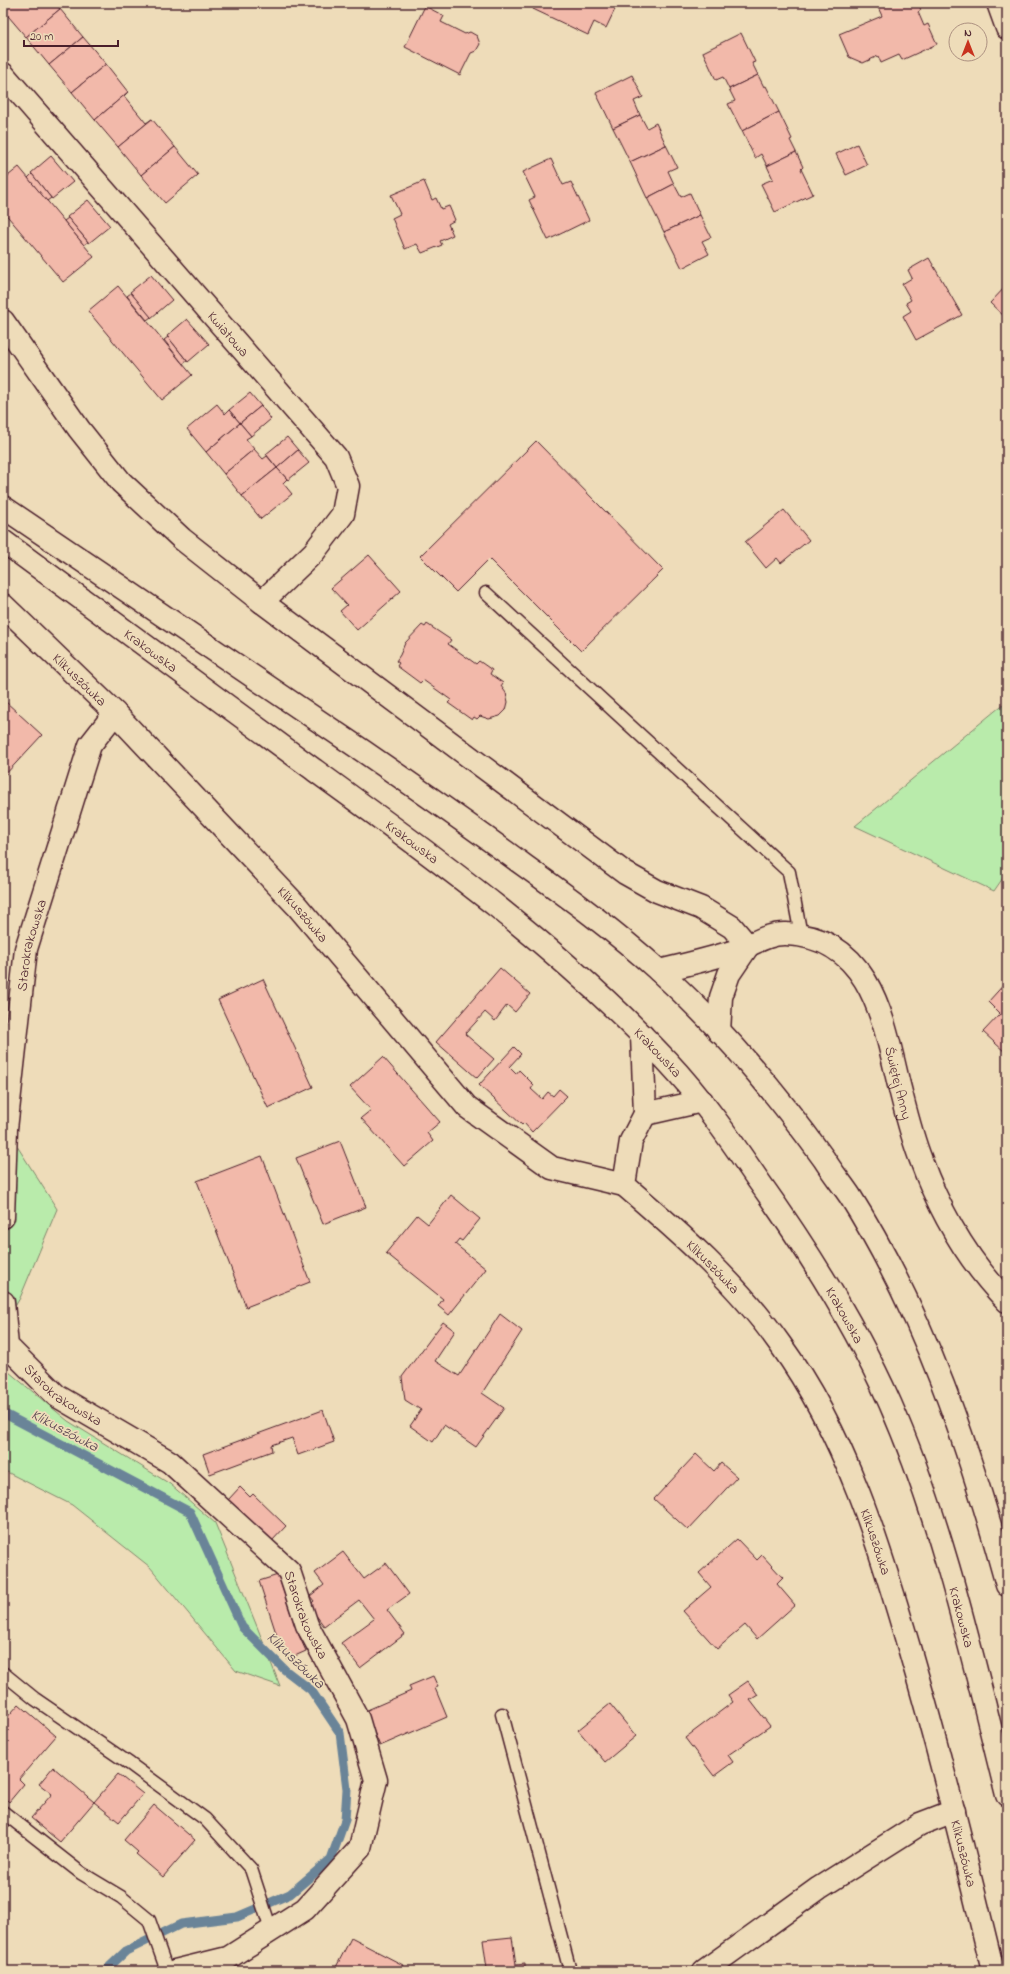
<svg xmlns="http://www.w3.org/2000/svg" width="1010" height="1974" font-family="'Indie Flower',sans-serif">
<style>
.green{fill:#b9ebab;stroke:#82856b}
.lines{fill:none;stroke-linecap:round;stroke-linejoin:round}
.stream{stroke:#6a8498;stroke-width:9}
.building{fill:#f2b9aa;stroke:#4a1f2b}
.service-casing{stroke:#4a1f2b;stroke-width:15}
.minor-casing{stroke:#4a1f2b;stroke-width:25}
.tertiary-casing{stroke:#4a1f2b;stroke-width:25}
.secondary-casing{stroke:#4a1f2b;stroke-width:25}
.service{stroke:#eedcb9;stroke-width:12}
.minor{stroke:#eedcb9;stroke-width:22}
.tertiary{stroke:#eedcb9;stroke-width:22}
.secondary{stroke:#eedcb9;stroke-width:22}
.labels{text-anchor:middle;stroke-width:3.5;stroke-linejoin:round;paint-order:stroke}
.street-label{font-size:14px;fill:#4a1f2b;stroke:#eedcb9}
.water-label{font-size:15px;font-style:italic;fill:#55414f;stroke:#eedcb9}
</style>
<rect width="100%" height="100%" fill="#eedcb9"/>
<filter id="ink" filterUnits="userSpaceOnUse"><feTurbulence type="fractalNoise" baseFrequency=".025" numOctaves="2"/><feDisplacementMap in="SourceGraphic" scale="8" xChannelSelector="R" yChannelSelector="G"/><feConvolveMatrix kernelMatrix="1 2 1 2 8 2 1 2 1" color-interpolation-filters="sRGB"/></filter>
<g filter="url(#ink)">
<g class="green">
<path d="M1006,702l1,170 -13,19 -139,-65z"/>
<path d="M3,1124l54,85 -37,89 -17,29z"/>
<path d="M3,1367l65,54 102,63 45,39 43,106 22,57 -44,-15 -86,-104 -78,-62 -69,-35z"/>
</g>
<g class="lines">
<path class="stream" d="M3,1413l187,99 52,115 43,43 26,20 29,43 7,56 -2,31 -14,39 -41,35 -53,23 -56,7 -55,27 -21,20"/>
</g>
<g class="building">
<path d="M3,3h8l-8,7z"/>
<path d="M11,3h43l6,6 -34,28 -23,-27z"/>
<path d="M536,3h82l-12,25 -12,-6 -6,13 -55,-26z"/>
<path d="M881,3h37l3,7 -3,2 6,14 4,-2 9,20 -35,16 -3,-5 -18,8 -3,-7 -15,7 -14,-6 -10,-23 43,-18 -5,-11z"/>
<path d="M425,6l19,10 -3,6 24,12 5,-2 7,4 3,8 -4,7 -5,2 -11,22 -55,-28z"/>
<path d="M60,9l23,28 -34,28 -23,-28z"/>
<path d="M741,33l14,29 -3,1 6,12 -29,14 -6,-12 -7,3 -13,-28z"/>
<path d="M83,37l23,27 -34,28 -23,-27z"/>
<path d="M106,64l22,28 -33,28 -23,-28z"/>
<path d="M632,75l11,22 -9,4 6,14 -27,13 -17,-35z"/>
<path d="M758,75l6,12 2,-1 13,26 -37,19 -14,-27 7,-3 -6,-12z"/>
<path d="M128,92l-4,4 22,27 6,-4 -34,28 -23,-27z"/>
<path d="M779,112l13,27 -2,1 6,12 -29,14 -6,-12 -6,4 -13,-27z"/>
<path d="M640,115l7,13 9,-5 10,22 -36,17 -17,-34z"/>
<path d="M152,119l23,28 -34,28 -23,-28z"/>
<path d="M3,121l5,6 -5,3z"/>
<path d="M857,144l10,21 -21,10 -10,-21z"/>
<path d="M666,145l11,22 -9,4 6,13 -27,14 -17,-36z"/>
<path d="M175,147l23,28 -33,28 -24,-28z"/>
<path d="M796,152l7,15 -2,2 12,25 -38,18 -14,-28 12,-5 -6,-13z"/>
<path d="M51,156l22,26 -21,17 -21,-26z"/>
<path d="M551,159l12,26 8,-3 18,38 -41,20 -19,-40 6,-3 -12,-25z"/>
<path d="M19,167l75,90 -31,25 -60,-71v-31z"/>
<path d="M32,174l19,24 -4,3 -19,-23z"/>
<path d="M424,181l8,19 4,-2 5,11 8,-3 6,14 -7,4 5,11 -13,6 2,4 -20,8 -5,-9 -12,5 -13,-31 8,-4 -9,-19z"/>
<path d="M674,184l7,13 9,-4 10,22 -36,17 -17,-34z"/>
<path d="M88,200l22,26 -21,17 -22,-26z"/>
<path d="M700,215l11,22 -9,4 7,13 -27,14 -18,-36z"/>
<path d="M68,218l20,24 -4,3 -20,-24z"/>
<path d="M929,258l33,57 -46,25 -13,-24 8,-5 -5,-8 5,-3 -9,-16 10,-6 -4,-8z"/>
<path d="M151,275l21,25 -21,18 -21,-26z"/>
<path d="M1007,285v34l-17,-16z"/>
<path d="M118,286l74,89 -30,25 -74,-89z"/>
<path d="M131,293l20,24 -4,3 -20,-24z"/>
<path d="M187,319l22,25 -21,18 -21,-26z"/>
<path d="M168,337l19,24 -4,3 -19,-24z"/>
<path d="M250,393l11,13 -21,17 -11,-13z"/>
<path d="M217,404l8,10 4,-4 11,13 -34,29 -19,-23z"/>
<path d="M261,406l10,13 -20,17 -11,-13z"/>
<path d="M240,423l11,13 -5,3 8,10 -30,25 -18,-22z"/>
<path d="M287,437l11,13 -21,18 -11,-14z"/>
<path d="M536,441l127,129 -82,81 -92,-92 -33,33 -36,-36z"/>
<path d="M254,449l9,10 4,-3 10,12 -35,28 -18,-22z"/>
<path d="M298,450l11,13 -21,17 -11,-12z"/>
<path d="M277,468l10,11 -4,4 9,11 -31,25 -19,-23z"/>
<path d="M784,510l25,30 -28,23 -4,-5 -11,10 -21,-26z"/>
<path d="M369,555l32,36 -44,39 -17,-19 7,-6 -16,-17z"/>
<path d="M427,624l24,16 -3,4 28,20 3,-3 13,9 -2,4 13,9 -2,3 5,7 2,9 -2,8 -6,6 -11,3 -9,-3 -3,3 -3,-2 -2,3 -24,-17 3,-3 -28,-20 -3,3 -23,-17 2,-3 -3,-2 4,-6 5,-12 17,-18 3,2z"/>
<path d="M6,702l36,33 -39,42v-72z"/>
<path d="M500,968l30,26 -15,18 -8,-7 -12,16 -10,-9 -20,22 29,25 -17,19 -41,-36z"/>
<path d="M263,979l50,108 -45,21 -50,-108z"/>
<path d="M1007,981v70l-1,2 -23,-21 17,-18 -12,-12z"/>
<path d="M514,1047l7,7 -12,13 7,7 3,-4 15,15 -3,4 11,10 6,-7 5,4 6,-7 8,7 -35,36 -8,-9 -2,2 -43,-40z"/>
<path d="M383,1057l57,65 -13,11 6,8 -29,25 -43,-48 10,-8 -21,-23z"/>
<path d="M340,1141l26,66 -43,17 -27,-66z"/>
<path d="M262,1156l48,126 -64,25 -49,-126z"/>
<path d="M451,1195l29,24 -18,22 -3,-2 -4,5 31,25 -37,46 -11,-9 5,-7 -57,-46 31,-38 11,9z"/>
<path d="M500,1314l22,17 -40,62 22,15 -28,39 -32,-22 -11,17 -23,-16 11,-16 -16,-10 -3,-23 41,-55 12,9 -20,30 24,15z"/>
<path d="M323,1410l11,32 -36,13 -6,-17 -21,7 1,6 -62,23 -7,-20z"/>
<path d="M696,1454l18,17 7,-8 16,14 -49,53 -34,-31z"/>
<path d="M240,1487l10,10 3,-3 33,32 -15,16 -43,-42z"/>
<path d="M737,1539l20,21 5,-5 21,23 -6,6 18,21 -38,34 -12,-14 -28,24 -34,-38 28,-24 -12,-14z"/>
<path d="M343,1552l21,27 22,-16 23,31 -22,16 18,24 -45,34 -19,-25 33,-24 -15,-19 -35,26 -15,-20 5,-5 -4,-5 14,-11 -9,-12z"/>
<path d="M278,1575l18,54 10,22 -18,8 -11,-23 -18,-55z"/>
<path d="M433,1676l5,11 -3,1 12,29 -67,29 -15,-35 46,-20 -2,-5z"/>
<path d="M748,1681l10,14 -8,5 20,26 -42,29 5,7 -19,14 -29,-38 48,-36 -5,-7z"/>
<path d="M19,1704l37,32 -37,43 5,5 -15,18 -6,-6v-74z"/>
<path d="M610,1704l26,32 -31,26 -27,-32z"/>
<path d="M53,1767l41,35 -34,40 -29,-24 21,-24 -13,-10z"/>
<path d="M118,1774l25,20 -24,28 -25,-20z"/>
<path d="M154,1805l41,35 -32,37 -27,-23 2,-2 -14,-12z"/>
<path d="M512,1937l4,28 9,-1v7h-52l14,-2 -4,-29z"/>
<path d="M351,1938l52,27 -3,6h-66z"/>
</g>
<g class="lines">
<g class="service-casing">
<g id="service">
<path d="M486,593l303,279 12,63"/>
<path d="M3,1673l32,26 95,65 75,55 46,50 20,61"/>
<path d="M502,1714l68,257"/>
<path d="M3,1812l78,61 40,24 28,23 18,51"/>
</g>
</g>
<g class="minor-casing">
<g id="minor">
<path d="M998,3l9,25"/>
<path id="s1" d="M3,74l333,383 12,29 -5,28 -29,38 -52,50"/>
<path d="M3,321l76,108 42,53 61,57 80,63 363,271 32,18 44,17 31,19 16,19"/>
<path id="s2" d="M3,605l112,108 182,193 170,201 85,61 72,17"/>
<path id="s3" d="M642,1035l3,79 -14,27 -7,44c56,48 113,98 156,159 66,91 99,200 130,307 31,106 57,213 83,320"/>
<path d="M645,1114l57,-13"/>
<path id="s4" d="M3,1217l3,-88 20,-180 64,-204 25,-32"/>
<path id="s5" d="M3,1302l4,44 50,50 113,66 119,109 18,54 51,94 18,61 -16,68 -55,61 -77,49 -53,13"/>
<path d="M704,1971l115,-83 101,-64 34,-13"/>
</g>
</g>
<g class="tertiary-casing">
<g id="tertiary">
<path id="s6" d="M659,971c26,-6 51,-12 76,-20 17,-6 33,-18 51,-17 83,3 97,83 112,147 7,27 13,54 23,79 19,52 48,102 86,141"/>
<path d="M719,1032l2,-35 8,-23 19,-28"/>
</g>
</g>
<g class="secondary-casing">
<g id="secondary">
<path d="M3,507c120,82 240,162 360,244 55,38 109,76 162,115 46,33 91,66 133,104 62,56 117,121 166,189 8,13 18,25 26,37 75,119 120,254 157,389"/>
<path id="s7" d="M3,541c103,76 206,152 310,228 123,89 249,180 354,292 34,36 63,78 91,119 50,70 97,144 132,223 54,123 84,261 117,392"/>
</g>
</g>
<use href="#service" class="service"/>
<use href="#minor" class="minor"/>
<use href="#tertiary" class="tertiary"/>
<use href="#secondary" class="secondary"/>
</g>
</g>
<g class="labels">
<g class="street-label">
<text dy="5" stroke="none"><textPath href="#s1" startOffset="344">Kwiatowa</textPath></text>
<text dy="5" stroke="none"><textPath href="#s7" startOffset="184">Krakowska</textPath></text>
<text dy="5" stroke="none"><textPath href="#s2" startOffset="107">Klikuszówka</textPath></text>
<text dy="5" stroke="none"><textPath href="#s7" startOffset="508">Krakowska</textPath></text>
<text dy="5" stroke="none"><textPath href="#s2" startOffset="431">Klikuszówka</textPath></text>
<text dy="5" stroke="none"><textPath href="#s4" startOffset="274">Starokrakowska</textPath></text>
<text dy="5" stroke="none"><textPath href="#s7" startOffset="832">Krakowska</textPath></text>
<text dy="5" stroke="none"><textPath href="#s6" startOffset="337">Świętej Anny</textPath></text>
<text dy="5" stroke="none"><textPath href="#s3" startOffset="275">Klikuszówka</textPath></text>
<text dy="5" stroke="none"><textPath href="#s7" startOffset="1155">Krakowska</textPath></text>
<text dy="5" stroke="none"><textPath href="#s5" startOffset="119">Starokrakowska</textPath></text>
<text dy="5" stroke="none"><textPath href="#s3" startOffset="598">Klikuszówka</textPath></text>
<text dy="5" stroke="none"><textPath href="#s5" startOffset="454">Starokrakowska</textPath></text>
<text dy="5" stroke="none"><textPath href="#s7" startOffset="1480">Krakowska</textPath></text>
<text dy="5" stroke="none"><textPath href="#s3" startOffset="922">Klikuszówka</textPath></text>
</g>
<g class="water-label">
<text transform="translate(65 1430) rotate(28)" y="5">Klikuszówka</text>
<text transform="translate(296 1660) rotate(44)" y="5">Klikuszówka</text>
</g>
</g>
<rect width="1010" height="1974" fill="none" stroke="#eedcb9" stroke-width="16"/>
<rect x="8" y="8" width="994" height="1958" fill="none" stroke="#4a1f2b" stroke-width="1.5" filter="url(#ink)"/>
<g transform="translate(968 42)"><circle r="19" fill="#eedcb9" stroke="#ac9080"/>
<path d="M0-3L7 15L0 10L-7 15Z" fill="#c8321e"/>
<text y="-6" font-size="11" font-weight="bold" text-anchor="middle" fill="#4a1f2b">N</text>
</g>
<path d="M24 40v6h94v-6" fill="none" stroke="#4a1f2b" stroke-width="2"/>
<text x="30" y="40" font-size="12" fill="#4a1f2b" stroke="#eedcb9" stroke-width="3" paint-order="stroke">20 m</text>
</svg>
